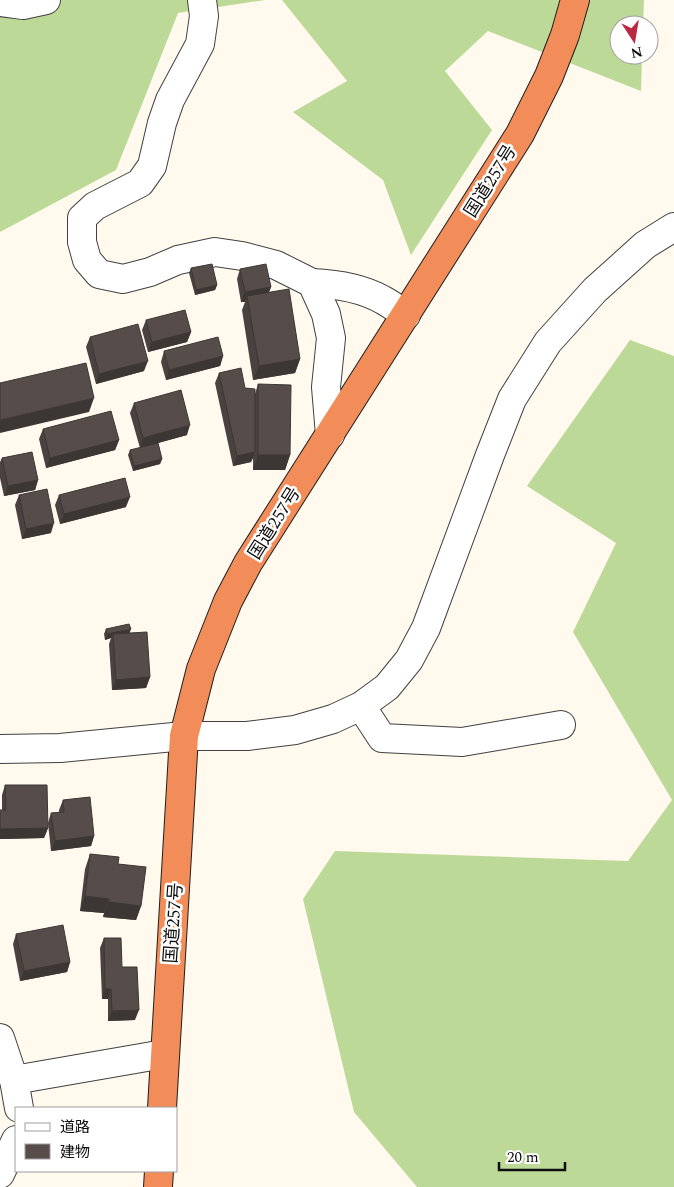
<svg xmlns="http://www.w3.org/2000/svg" width="674" height="1187" font-family="Spectral,'Noto Sans JP',serif">
<style>
.forest{fill:#bdd998}
.lines{fill:none;stroke-linecap:round;stroke-linejoin:round}
.minor-casing{stroke:#414141;stroke-width:30}
.highway-casing{stroke:#1f1f1f;stroke-width:30}
.minor{stroke:#fff;stroke-width:28}
.highway{stroke:#f28c59;stroke-width:28}
.wall{fill:#4a4240}
.shaded-wall{fill:#3c3634}
.building{fill:#564d4a;stroke:#3c3634}
.labels{text-anchor:middle;stroke-width:5;stroke-linejoin:round;paint-order:stroke}
.street-label{font-size:18px;fill:#0e0e0e;stroke:#fff}
</style>
<rect width="100%" height="100%" fill="#fff9ee"/>
<g class="forest">
<path d="M0,0h265l-87,13 -62,157 -116,62z"/>
<path d="M282,0h362l-1,25h-24v30h23l-1,36 -153,-60 -43,40 47,59 -81,125 -28,-75 -90,-68 54,-31z"/>
<path d="M630,340l44,16v831h-257l-63,-75 -51,-213 32,-48 293,10 44,-61 -99,-168 43,-89 -89,-57z"/>
</g>
<g class="lines">
<g class="minor-casing">
<g id="minor">
<path d="M202,0l2,16 -4,28 -30,56 -8,23 -10,43 -12,17 -45,23 -13,12v24l5,18 12,14 24,5 27,-7 28,-12 37,-8 27,4 34,9 36,18 14,31 5,24 -5,49 4,48"/>
<path d="M0,2l23,3 23,-5"/>
<path d="M312,283c24,1 50,5 71,17 8,4 15,10 23,15"/>
<path d="M361,706l21,32 80,4 99,-17"/>
<path d="M0,749l60,-1 124,-12h63l48,-6 38,-11 28,-13 26,-19 22,-27 17,-32 64,-173 22,-56 36,-57 47,-52 50,-45 29,-18"/>
<path d="M0,1038l14,42"/>
<path d="M19,1108l-5,-28 150,-26"/>
<path d="M0,1174l16,-34"/>
</g>
</g>
<g class="highway-casing">
<g id="highway">
<path d="M162,1108l22,-372 17,-67 27,-68 20,-38 272,-429 29,-58 16,-41 10,-35"/>
<path d="M158,1187l1,-16"/>
</g>
</g>
<use href="#minor" class="minor"/>
<use href="#highway" class="highway"/>
</g>
<g class="wall">
<path d="M191,268l26,17 -2,5 -20,5 -6,-22z"/>
<path d="M240,269l31,18 -2,5 31,67 -5,14 -42,7 -11,-70 3,-8h-4l-4,-23z"/>
<path d="M146,320l45,12 -4,10 -39,10 -6,-22z"/>
<path d="M90,337l54,34 -48,13 -10,-37z"/>
<path d="M164,351l59,5 -3,10 -54,14 -5,-18z"/>
<path d="M219,373l36,21 3,-10 32,71 -5,15h-32v-12l-2,4 -18,4 -18,-83z"/>
<path d="M134,403l53,32 -29,8 4,16 -2,5 -27,7 -5,-16 2,-5 10,-2 -10,-35z"/>
<path d="M43,429l76,11 -4,10 -69,18 -7,-29z"/>
<path d="M2,458l36,22 -3,10 -31,6 -4,-18v-16z"/>
<path d="M19,495l32,38 -29,6 -7,-34z"/>
<path d="M59,495l67,12 -66,17 -5,-19z"/>
<path d="M106,629l23,4 21,44 -4,11 -34,2 -3,-46 2,-6 -6,2 -1,-6z"/>
<path d="M5,785l43,43 -4,10 -44,1v-29h2v-15z"/>
<path d="M63,800l31,36 -3,10 -40,5 -3,-28 3,-10 8,-1v-2z"/>
<path d="M90,854l28,10 23,42 -5,14 -33,-3 1,-4 -24,-2 5,-42z"/>
<path d="M16,934l54,28 -3,10 -47,9 -7,-37z"/>
<path d="M104,938l18,29 13,53 -27,1v-22h-6l-2,-51z"/>
</g>
<g class="shaded-wall">
<path d="M217,285l-2,5 -20,5 1,-5z"/>
<path d="M271,287l-4,10 -20,-1 -2,6h-4l4,-10z"/>
<path d="M191,332l-4,10 -39,10 4,-10z"/>
<path d="M223,356l-3,10 -54,14 3,-10z"/>
<path d="M300,359l-5,14 -42,7 6,-14z"/>
<path d="M148,361l-4,10 -48,13 3,-10z"/>
<path d="M94,398l-5,14 -89,21v-13z"/>
<path d="M190,425l-3,10 -47,13 3,-10z"/>
<path d="M119,440l-4,10 -69,18 4,-10z"/>
<path d="M255,452l-4,10 -18,4 4,-10z"/>
<path d="M258,455h32l-5,15h-32z"/>
<path d="M162,459l-2,5 -27,7 1,-5z"/>
<path d="M38,480l-3,10 -31,6 4,-10z"/>
<path d="M130,497l-4,10 -66,17 4,-10z"/>
<path d="M54,523l-3,10 -29,6 4,-10z"/>
<path d="M131,629l-2,6 -16,-1 -2,4 -6,2 2,-6z"/>
<path d="M150,677l-4,11 -34,2 4,-10z"/>
<path d="M48,828l-4,10 -44,1v-10z"/>
<path d="M94,836l-3,10 -40,5 4,-10z"/>
<path d="M85,896l24,3 -5,14 -24,-2z"/>
<path d="M109,902l32,4 -5,14 -33,-3z"/>
<path d="M70,962l-3,10 -47,9 4,-10z"/>
<path d="M105,989h6l-3,10h-6z"/>
<path d="M139,1010l-4,10 -27,1 4,-10z"/>
</g>
<g class="building">
<path d="M212,264l5,21 -21,5 -5,-22z"/>
<path d="M266,264l5,23 -26,5 -5,-23z"/>
<path d="M289,289l11,70 -41,7 -12,-70z"/>
<path d="M185,310l6,22 -39,10 -6,-22z"/>
<path d="M138,324l10,37 -49,13 -9,-37z"/>
<path d="M218,337l5,19 -54,14 -5,-19z"/>
<path d="M86,363l8,35 -94,22v-37z"/>
<path d="M241,368l4,20 10,1v63l-18,4 -18,-83z"/>
<path d="M258,384l33,1 -1,70h-32z"/>
<path d="M181,390l9,35 -47,13 -9,-35z"/>
<path d="M111,411l8,29 -69,18 -7,-29z"/>
<path d="M158,443l4,16 -28,7 -4,-16z"/>
<path d="M32,452l6,28 -30,6 -6,-28z"/>
<path d="M125,478l5,19 -66,17 -5,-19z"/>
<path d="M47,489l7,34 -28,6 -7,-34z"/>
<path d="M129,624l2,5 -24,5 -1,-5z"/>
<path d="M147,632l3,45 -34,3 -3,-46z"/>
<path d="M5,785h42l1,43 -48,1v-19h6z"/>
<path d="M90,797l4,39 -39,5 -4,-28 13,-1 -1,-12z"/>
<path d="M90,854l29,3 -1,7 28,3 -5,39 -32,-4v-3l-24,-3z"/>
<path d="M63,925l7,37 -46,9 -8,-37z"/>
<path d="M104,938h17l1,29h15l2,43 -27,1 -1,-22h-6z"/>
</g>
<g class="labels">
<g class="street-label">
<text transform="translate(490 181) rotate(-58)" y="6">国道257号</text>
<text transform="translate(274 523) rotate(-58)" y="6">国道257号</text>
<text transform="translate(173 923) rotate(-86)" y="6">国道257号</text>
</g>
</g>
<rect x="15" y="1107" width="162" height="65" fill="#ffffff" stroke="#9f9f9f"/>
<rect x="25" y="1123" width="25" height="8" fill="#ffffff" stroke="#9f9f9f"/>
<text x="60" y="1132" font-size="15" fill="#0e0e0e">道路</text>
<rect x="25" y="1144" width="25" height="15" fill="#564d4a" stroke="#9f9f9f"/>
<text x="60" y="1157" font-size="15" fill="#0e0e0e">建物</text>
<g transform="translate(634 40) rotate(168)"><circle r="24" fill="#ffffff" stroke="#9f9f9f"/>
<path d="M0-4L9 19L0 12L-9 19Z" fill="#bb2841"/>
<text y="-8" font-size="14" font-weight="bold" text-anchor="middle" fill="#0e0e0e">N</text>
</g>
<path d="M499 1162v8h66v-8" fill="none" stroke="#0e0e0e" stroke-width="2.5"/>
<text x="507" y="1162" font-size="15" fill="#0e0e0e" stroke="#ffffff" stroke-width="4" paint-order="stroke">20 m</text>
</svg>
